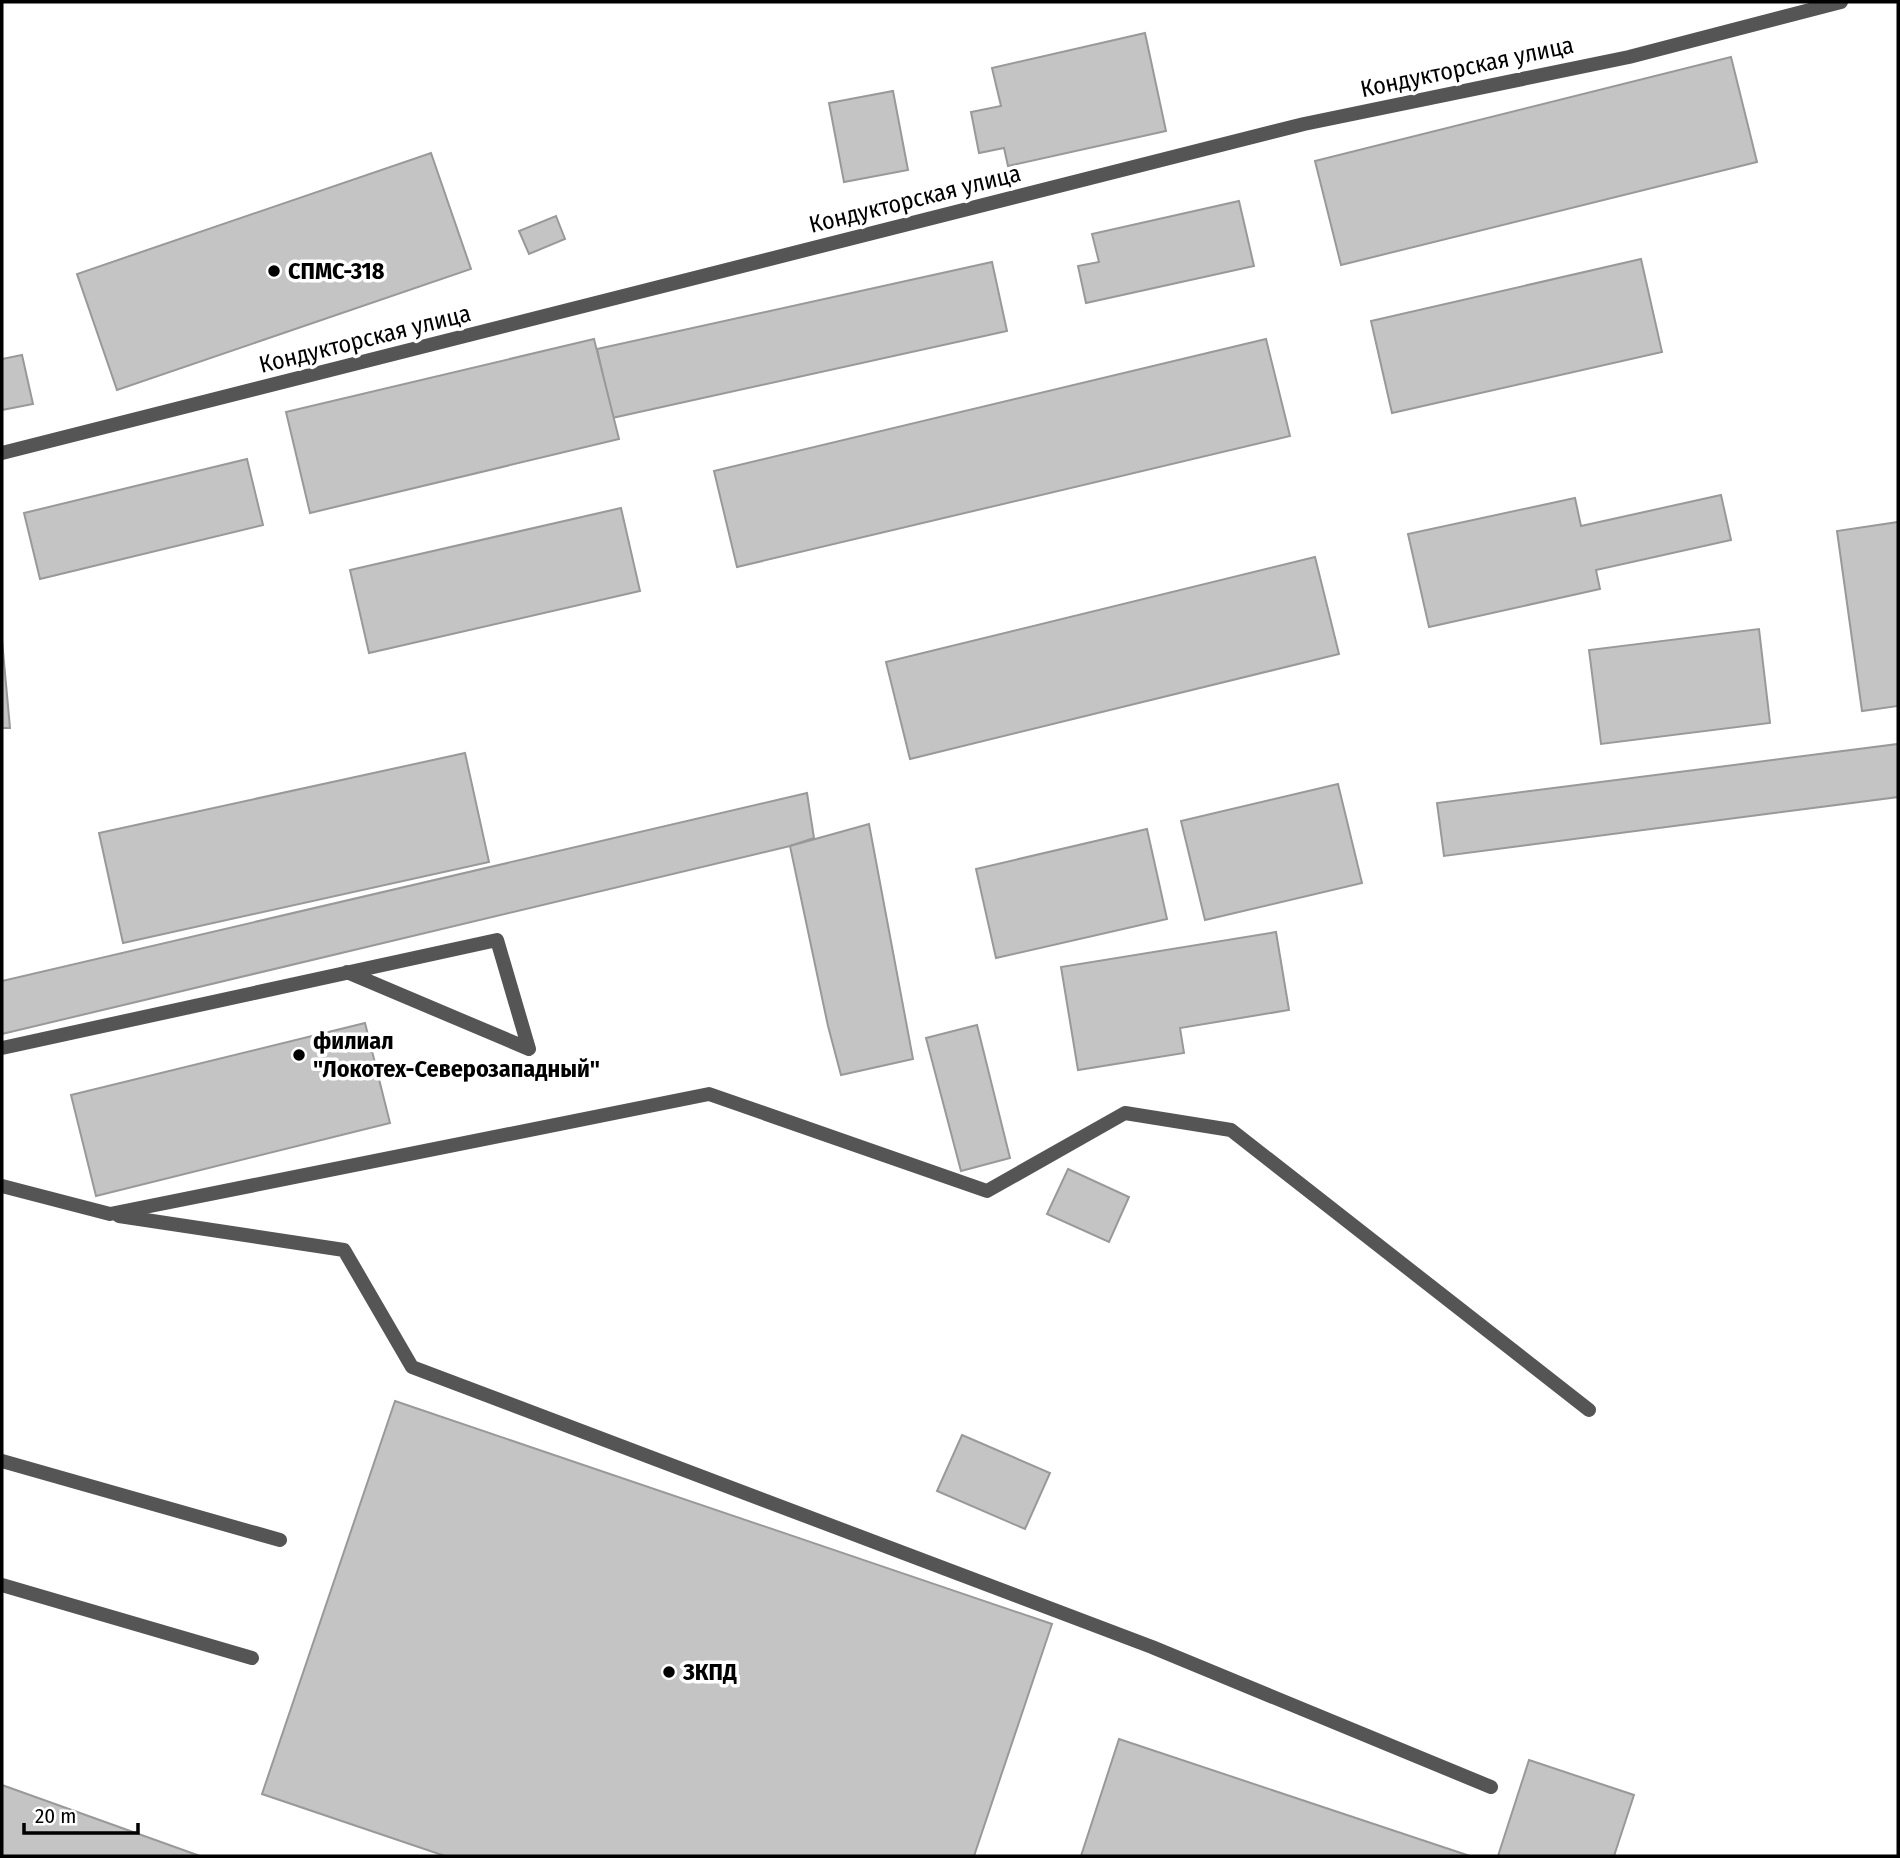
<svg xmlns="http://www.w3.org/2000/svg" width="1900" height="1858" font-family="'Fira Sans Condensed',sans-serif">
<style>
.building{fill:#c4c4c4;stroke:#999;stroke-width:2}
.lines{fill:none;stroke-linecap:round;stroke-linejoin:round}
.service{stroke:#555;stroke-width:14}
.poi-dot{fill:#000;stroke:#fff;stroke-width:2.5}
.labels{text-anchor:middle;stroke-width:7;stroke-linejoin:round;paint-order:stroke}
.street-label{font-size:24px;fill:#000;stroke:#fff}
.poi-label{font-size:24px;font-weight:bold;fill:#000;stroke:#fff;text-anchor:start}
</style>
<rect width="100%" height="100%" fill="#fff"/>
<g class="building">
<path d="M1145,33l21,98 -158,35 -4,-18 -25,5 -8,-41 30,-6 -9,-38z"/>
<path d="M1731,57l26,105 -416,103 -26,-104z"/>
<path d="M893,91l15,79 -64,12 -15,-79z"/>
<path d="M431,153l40,116 -354,121 -40,-116z"/>
<path d="M1239,201l15,65 -168,37 -8,-37 21,-4 -7,-28z"/>
<path d="M556,216l9,23 -36,15 -10,-23z"/>
<path d="M1641,259l21,93 -270,61 -21,-92z"/>
<path d="M992,262l15,69 -395,87 -15,-69z"/>
<path d="M594,339l25,100 -309,74 -24,-101z"/>
<path d="M1266,339l24,97 -553,131 -23,-96z"/>
<path d="M22,355l11,49 -31,6v-51z"/>
<path d="M247,459l16,66 -223,54 -16,-66z"/>
<path d="M1721,495l10,45 -135,30 4,19 -171,38 -21,-93 167,-36 6,28z"/>
<path d="M621,508l19,83 -271,62 -19,-83z"/>
<path d="M1898,522v184l-36,5 -25,-180z"/>
<path d="M1315,557l24,97 -429,105 -24,-97z"/>
<path d="M1759,629l11,94 -169,21 -12,-94z"/>
<path d="M2,640l8,88h-8z"/>
<path d="M1898,744v53l-454,59 -7,-53z"/>
<path d="M465,753l24,109 -366,81 -24,-110z"/>
<path d="M1338,784l24,99 -157,37 -24,-99z"/>
<path d="M807,793l7,45 -24,8 -788,188v-53z"/>
<path d="M869,824l44,235 -72,16 -13,-49 -38,-180z"/>
<path d="M1147,829l20,90 -171,39 -20,-89z"/>
<path d="M1276,932l13,78 -109,18 4,25 -106,17 -17,-103z"/>
<path d="M365,1023l25,100 -294,73 -25,-101z"/>
<path d="M977,1025l33,133 -49,13 -35,-133z"/>
<path d="M1068,1169l61,28 -20,45 -62,-28z"/>
<path d="M395,1401l657,223 -78,232h-529l-183,-62z"/>
<path d="M962,1435l88,38 -25,56 -88,-38z"/>
<path d="M1119,1739l351,117h-389z"/>
<path d="M1529,1760l105,35 -20,61h-116z"/>
<path d="M2,1785l198,71h-198z"/>
</g>
<g class="lines">
<g class="service">
<path d="M2,453l1302,-329 325,-67 212,-55"/>
<path d="M2,1048l495,-108 32,109 -182,-77"/>
<path d="M2,1186l108,28 599,-120 278,97 138,-78 106,17 358,280"/>
<path d="M119,1216l225,34 68,117 740,280 339,140"/>
<path d="M2,1461l278,79"/>
<path d="M2,1585l250,73"/>
</g>
</g>
<g class="poi-dot">
<circle cx="274" cy="271" r="7"/>
<circle cx="299" cy="1055" r="7"/>
<circle cx="669" cy="1672" r="7"/>
</g>
<g class="labels">
<g class="street-label">
<text transform="translate(1467 67) rotate(-12)" y="8">Кондукторская улица</text>
<text transform="translate(915 199) rotate(-14)" y="8">Кондукторская улица</text>
<text transform="translate(365 339) rotate(-14)" y="8">Кондукторская улица</text>
</g>
<g class="poi-label">
<text x="288" y="279">СПМС-318</text>
<text x="313" y="1049">филиал<tspan x="313" dy="28">"Локотех-Северозападный"</tspan></text>
<text x="683" y="1680">ЗКПД</text>
</g>
</g>
<rect width="1900" height="1858" fill="none" stroke="#000000" stroke-width="7"/>
<path d="M24 1823v10h114v-10" fill="none" stroke="#000000" stroke-width="3.5"/>
<text x="35" y="1823" font-size="21" fill="#000000" stroke="#ffffff" stroke-width="5" paint-order="stroke">20 m</text>
</svg>
